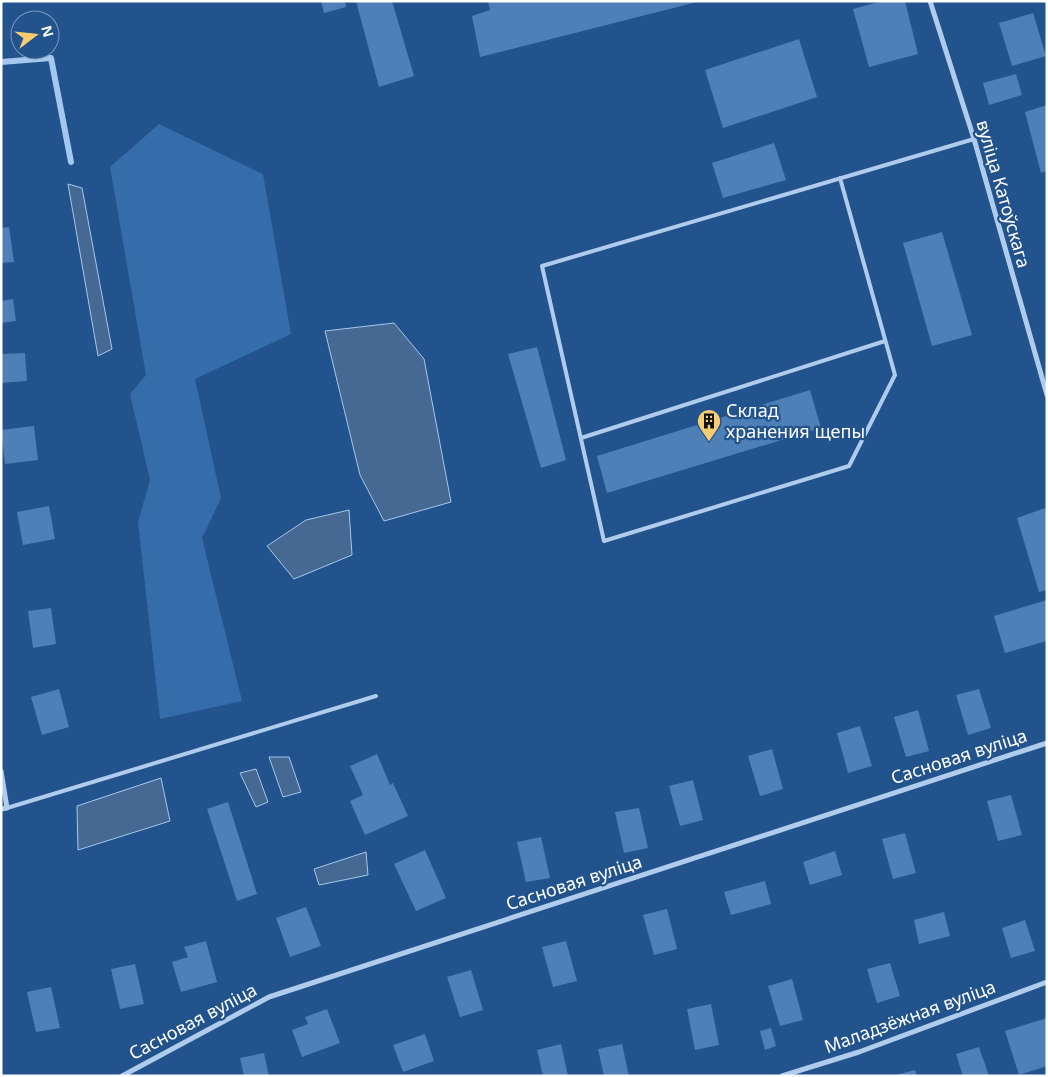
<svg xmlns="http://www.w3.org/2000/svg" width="1048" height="1077" font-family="'Noto Sans',sans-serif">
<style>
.green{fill:#356daa}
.water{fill:#456992;stroke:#a4c8ed}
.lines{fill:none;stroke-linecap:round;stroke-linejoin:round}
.stream{stroke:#a4c8ed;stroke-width:6}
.building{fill:#4e7fb6}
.lane{stroke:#b0ccec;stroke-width:4}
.street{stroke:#b0ccec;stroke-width:5}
.labels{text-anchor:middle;stroke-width:4.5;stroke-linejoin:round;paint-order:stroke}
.street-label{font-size:18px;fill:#fff;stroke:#22538d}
.poi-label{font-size:18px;fill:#fff;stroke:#22538d;text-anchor:start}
</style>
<rect width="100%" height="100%" fill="#22538d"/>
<path class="green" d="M159,124l104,50 28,160 -96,45 26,119 -19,40 40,163 -82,18 -22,-197 12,-42 -20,-86 16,-19 -36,-208z"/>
<g class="water">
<path d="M68,184l14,4 30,161 -14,7z"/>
<path d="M394,323l30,36 27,143 -67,19 -24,-46 -35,-144z"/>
<path d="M349,510l3,45 -58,24 -27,-33 39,-26z"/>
<path d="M269,757h20l12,35 -18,5z"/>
<path d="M256,769l12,33 -12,5 -16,-34z"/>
<path d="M161,778l9,43 -92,29 -1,-44z"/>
<path d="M366,852l2,23 -49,10 -5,-16z"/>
</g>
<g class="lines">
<path class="stream" d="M1,62l50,-4 20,104"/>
</g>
<g class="building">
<path d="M321,1h24l1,6 -22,6z"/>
<path d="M356,1h36l22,75 -35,11z"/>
<path d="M488,1h208l1,1 -217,55 -8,-41 18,-6z"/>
<path d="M882,1h23l13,53 -49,13 -16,-58z"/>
<path d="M1033,13l13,43 -34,10 -13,-43z"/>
<path d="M799,39l18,58 -94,31 -18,-58z"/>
<path d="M1016,74l6,21 -33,10 -6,-22z"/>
<path d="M1047,105v66l-6,2 -16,-61z"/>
<path d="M774,143l12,37 -63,18 -11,-35z"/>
<path d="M9,227l5,35 -13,1v-35z"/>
<path d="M942,232l30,103 -40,11 -29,-103z"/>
<path d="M13,299l3,22 -15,2v-22z"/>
<path d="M537,347l29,113 -25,8 -33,-114z"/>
<path d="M25,353l2,28 -26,2v-29z"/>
<path d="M810,390l11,38 -214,65 -10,-37z"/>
<path d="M34,426l4,34 -33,4 -4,-34z"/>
<path d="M49,506l6,33 -32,6 -6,-33z"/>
<path d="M1045,508l2,4v78l-8,2 -22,-74z"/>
<path d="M1047,600v41l-42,12 -11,-37z"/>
<path d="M51,608l5,36 -23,4 -5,-37z"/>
<path d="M59,689l10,38 -27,8 -11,-38z"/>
<path d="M979,689l12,39 -23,7 -12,-40z"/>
<path d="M918,710l11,41 -23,6 -12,-40z"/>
<path d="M860,726l12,40 -24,7 -11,-40z"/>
<path d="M772,749l11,40 -23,7 -12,-40z"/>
<path d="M377,754l13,31 3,-2 15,33 -43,19 -15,-34 13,-6 -13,-29z"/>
<path d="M693,780l10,40 -23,6 -11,-40z"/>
<path d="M1011,795l11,40 -24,6 -11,-40z"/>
<path d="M228,802l29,92 -20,7 -30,-92z"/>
<path d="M639,808l9,40 -24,5 -9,-41z"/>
<path d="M905,833l11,40 -23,6 -11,-40z"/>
<path d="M541,837l9,41 -24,4 -9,-40z"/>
<path d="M425,850l21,48 -30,13 -22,-47z"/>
<path d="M835,851l7,24 -32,10 -7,-23z"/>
<path d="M765,881l6,23 -40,11 -7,-23z"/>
<path d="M306,907l15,39 -31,11 -14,-39z"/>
<path d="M667,909l10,40 -23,6 -11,-40z"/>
<path d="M944,912l6,24 -31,8 -5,-24z"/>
<path d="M1025,920l10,31 -24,7 -9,-30z"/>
<path d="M206,941l11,41 -36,10 -9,-30 16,-5 -4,-10z"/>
<path d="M566,941l11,40 -24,6 -11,-40z"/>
<path d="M890,963l10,33 -23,7 -10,-34z"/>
<path d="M135,964l9,40 -24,5 -9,-40z"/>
<path d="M471,970l12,40 -23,7 -13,-40z"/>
<path d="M792,979l11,41 -23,6 -12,-40z"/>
<path d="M51,987l9,41 -24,4 -9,-40z"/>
<path d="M711,1004l8,41 -24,5 -8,-41z"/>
<path d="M327,1009l13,34 -38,14 -10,-27 16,-6 -3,-7z"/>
<path d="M1047,1018v48l-28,9 -14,-44z"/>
<path d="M771,1028l5,18 -11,4 -5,-19z"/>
<path d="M425,1034l9,27 -31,11 -10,-27z"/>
<path d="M561,1044l7,32h-25l-6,-26z"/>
<path d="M622,1044l7,32h-25l-6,-27z"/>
<path d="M979,1047l10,29h-26l-7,-22z"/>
<path d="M264,1053l5,23h-25l-4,-18z"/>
<path d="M915,1070l2,6h-20l-1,-1z"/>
</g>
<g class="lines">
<g class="lane">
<path d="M840,178l55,197 -46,91 -245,75 -62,-275 432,-127"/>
<path d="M581,438l304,-97"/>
<path d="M7,808l369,-112"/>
</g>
<g class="street">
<path d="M930,1l44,138 73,256"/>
<path d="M1,771l6,37 -6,1"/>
<path d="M122,1076l147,-79 778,-254"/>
<path d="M782,1076l77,-24 188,-70"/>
</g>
</g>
<defs>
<g id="building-pin" transform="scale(1.25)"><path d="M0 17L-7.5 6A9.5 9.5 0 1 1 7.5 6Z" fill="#f8cd72" stroke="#22538d"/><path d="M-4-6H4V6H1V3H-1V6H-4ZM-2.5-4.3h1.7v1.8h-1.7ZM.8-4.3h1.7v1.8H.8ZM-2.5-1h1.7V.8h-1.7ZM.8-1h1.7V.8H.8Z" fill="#111"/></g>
</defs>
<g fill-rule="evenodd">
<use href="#building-pin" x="709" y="421"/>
</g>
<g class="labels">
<g class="street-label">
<text transform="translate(1003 194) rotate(74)" y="6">вуліца Катоўскага</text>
<text transform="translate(959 757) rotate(-18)" y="6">Сасновая вуліца</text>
<text transform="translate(574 883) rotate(-18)" y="6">Сасновая вуліца</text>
<text transform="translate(910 1017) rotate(-20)" y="6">Маладзёжная вуліца</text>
<text transform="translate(193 1022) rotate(-28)" y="6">Сасновая вуліца</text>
</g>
<g class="poi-label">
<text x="726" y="417">Склад<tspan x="726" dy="21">хранения щепы</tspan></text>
</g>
</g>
<rect width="1048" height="1077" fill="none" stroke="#ffffff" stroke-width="5"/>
<g transform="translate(35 35) rotate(74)"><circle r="24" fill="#22538d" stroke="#7a98bb"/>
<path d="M0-4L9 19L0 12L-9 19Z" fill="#f8cd72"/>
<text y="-8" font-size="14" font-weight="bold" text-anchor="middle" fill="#ffffff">N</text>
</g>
</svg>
